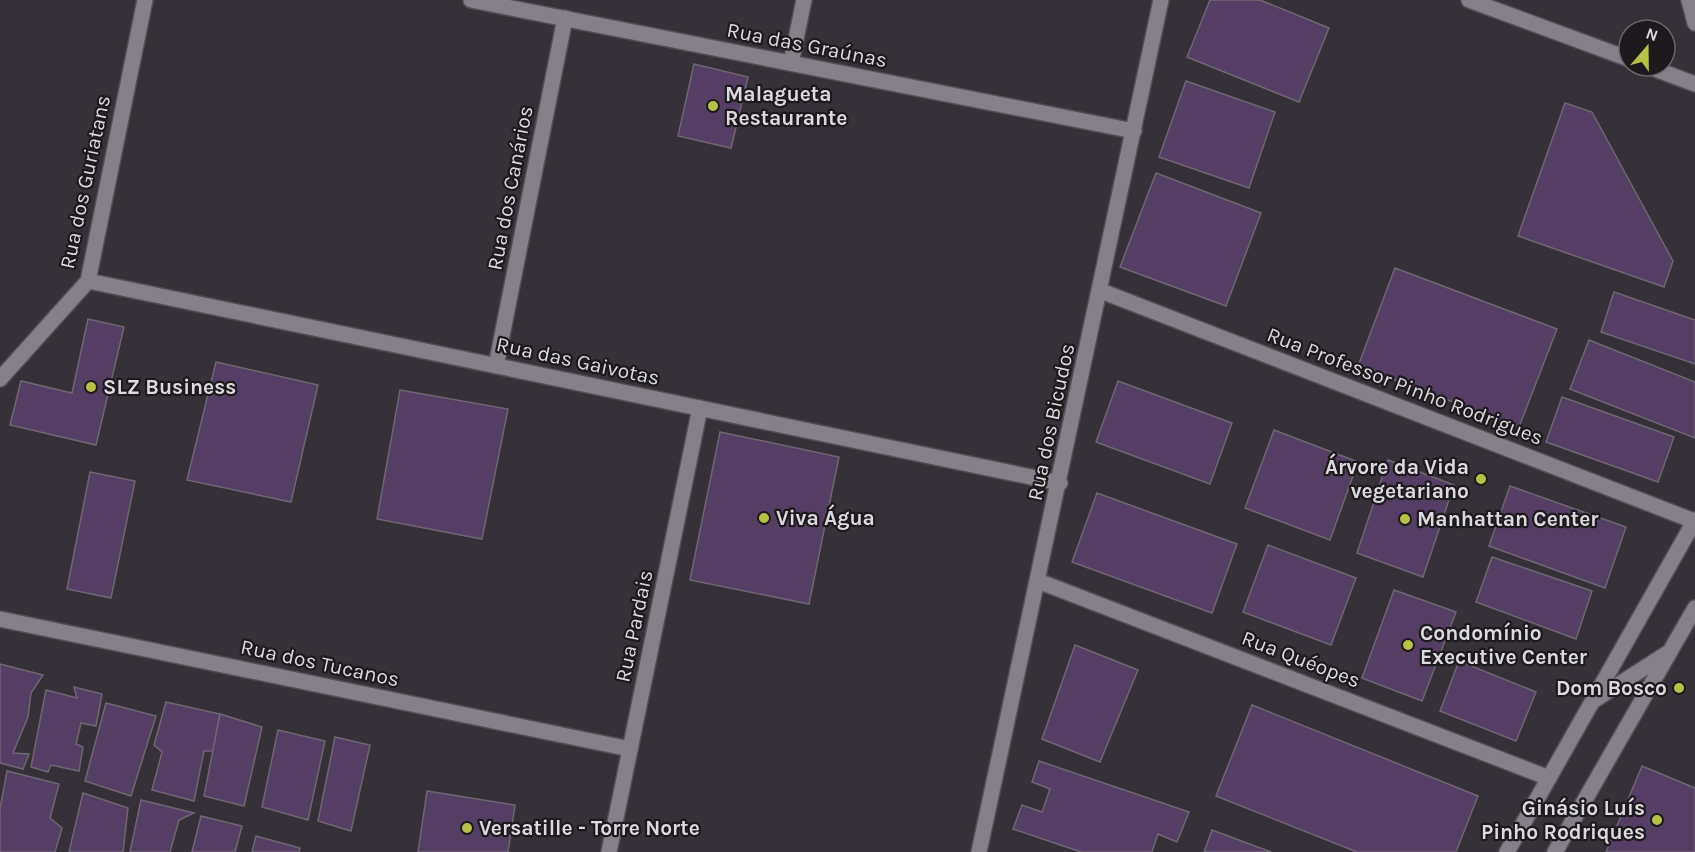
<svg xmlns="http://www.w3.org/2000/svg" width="1695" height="852" font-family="Karla,sans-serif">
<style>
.building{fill:#553e63;stroke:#6d6771;stroke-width:1.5}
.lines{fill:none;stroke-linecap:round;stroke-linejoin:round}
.minor-casing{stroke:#524f55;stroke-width:18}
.tertiary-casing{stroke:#524f55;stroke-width:18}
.secondary-casing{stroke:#524f55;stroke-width:18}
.minor{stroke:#86808a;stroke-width:15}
.tertiary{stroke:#86808a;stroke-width:15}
.secondary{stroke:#86808a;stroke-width:15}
.poi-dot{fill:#b7c148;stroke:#1c1a1d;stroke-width:2}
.labels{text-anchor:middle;stroke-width:4.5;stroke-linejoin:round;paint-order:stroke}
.street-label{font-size:21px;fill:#dcd9df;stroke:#1c1a1d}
.poi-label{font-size:21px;font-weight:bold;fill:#dcd9df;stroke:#1c1a1d;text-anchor:start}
</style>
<rect width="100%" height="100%" fill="#363139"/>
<g class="building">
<path d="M1210,0h50l69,28 -30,74 -112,-45z"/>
<path d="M694,64l54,13 -17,71 -53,-12z"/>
<path d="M1186,81l89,31 -26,76 -90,-31z"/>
<path d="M1565,103l27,9 81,149 -9,26 -146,-51z"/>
<path d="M1156,173l105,40 -35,93 -106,-39z"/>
<path d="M1395,268l162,61 -38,98 -161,-61z"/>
<path d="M1614,292l81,28v44l-94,-32z"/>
<path d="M88,319l36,8 -28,118 -86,-20 11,-44 51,12z"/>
<path d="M1589,340l106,42v56l-125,-49z"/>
<path d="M216,362l102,23 -27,117 -104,-22z"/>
<path d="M1118,381l114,42 -22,61 -114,-42z"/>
<path d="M400,390l108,19 -26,130 -105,-20z"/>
<path d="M1562,397l112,40 -16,45 -112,-40z"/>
<path d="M1274,430l84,32 -28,78 -85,-32z"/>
<path d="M720,432l119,25 -30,147 -119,-24z"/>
<path d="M1388,460l66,25 -31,92 -66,-24z"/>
<path d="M90,472l45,9 -24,117 -44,-9z"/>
<path d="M1510,486l116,41 -21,61 -116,-42z"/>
<path d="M1097,493l140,51 -25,69 -140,-51z"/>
<path d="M1268,545l88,33 -25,67 -88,-33z"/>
<path d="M1492,557l100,34 -16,48 -100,-37z"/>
<path d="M1394,590l62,22 -34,89 -60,-23z"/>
<path d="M1075,645l63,25 -38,92 -58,-23z"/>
<path d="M1459,661l77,31 -20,49 -76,-30z"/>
<path d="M0,664l43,11 -12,18 -3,24 -15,36 16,1 -6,15 -23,-6z"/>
<path d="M74,687l28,7 -6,32 -15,-3 -5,21 7,3 -4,24 -28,-6 -3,7 -17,-5 15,-77 31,8z"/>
<path d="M166,702l54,12 -7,37h-9l-10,50 -42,-11 10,-38 -8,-7z"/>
<path d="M106,703l50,13 -25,80 -46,-15z"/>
<path d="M1252,705l226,91 -22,56h-99l-141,-56z"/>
<path d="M220,714l42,13 -18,79 -40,-10z"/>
<path d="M278,730l47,11 -17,79 -46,-13z"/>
<path d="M335,737l35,8 -19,86 -33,-10z"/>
<path d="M1039,761l150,51 -12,30 -19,-8 -6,18h-71l-68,-23 9,-24 20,7 8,-23 -18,-7z"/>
<path d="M1642,766l53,22v64h-89z"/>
<path d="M7,771l52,13 -9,34 12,10 -7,24h-55v-43z"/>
<path d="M427,791l88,14 -7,47h-90z"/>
<path d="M83,793l45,15 -5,44h-54z"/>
<path d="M141,800l53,13 -15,7 -9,32h-40z"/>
<path d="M201,816l41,10 -7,26h-43z"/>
<path d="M1212,830l59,22h-67z"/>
<path d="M256,836l44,12 -1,4h-47z"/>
</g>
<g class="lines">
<g class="minor-casing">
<g id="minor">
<path d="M471,0l663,131"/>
<path d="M1689,0l6,23"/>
<path d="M791,63l13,-63"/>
<path d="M88,281l972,202"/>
<path d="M1101,291l593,230"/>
<path d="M496,366l69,-348"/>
<path d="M1038,581l511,197"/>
<path d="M0,619l630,130"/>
<path d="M609,852l91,-444"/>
</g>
</g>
<g class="tertiary-casing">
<g id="tertiary">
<path d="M1469,0l160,59"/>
<path d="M1647,66l48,18"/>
<path d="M0,379l88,-98 57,-281"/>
</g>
</g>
<g class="secondary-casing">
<g id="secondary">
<path d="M1593,701l73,-47"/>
<path d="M979,852l182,-852"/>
<path d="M1507,852l188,-332"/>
<path d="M1555,852l140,-244"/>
</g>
</g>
<use href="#minor" class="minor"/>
<use href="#tertiary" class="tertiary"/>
<use href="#secondary" class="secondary"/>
</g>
<g class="poi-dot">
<circle cx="713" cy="106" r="6"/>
<circle cx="91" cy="387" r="6"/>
<circle cx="1481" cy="479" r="6"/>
<circle cx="764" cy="518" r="6"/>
<circle cx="1405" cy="519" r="6"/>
<circle cx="1408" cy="645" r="6"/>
<circle cx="1679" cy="688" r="6"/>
<circle cx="1657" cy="820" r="6"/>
<circle cx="467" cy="828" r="6"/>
</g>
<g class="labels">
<g class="street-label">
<text transform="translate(807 45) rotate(11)" y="7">Rua das Graúnas</text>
<text transform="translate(85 182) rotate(-78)" y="7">Rua dos Guriatans</text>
<text transform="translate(510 188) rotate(-79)" y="7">Rua dos Canários</text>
<text transform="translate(578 361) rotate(12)" y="7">Rua das Gaivotas</text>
<text transform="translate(1405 386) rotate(21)" y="7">Rua Professor Pinho Rodrigues</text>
<text transform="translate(1051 422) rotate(-78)" y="7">Rua dos Bicudos</text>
<text transform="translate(634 626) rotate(-78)" y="7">Rua Pardais</text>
<text transform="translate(1301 659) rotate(21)" y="7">Rua Quéopes</text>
<text transform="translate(320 663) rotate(12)" y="7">Rua dos Tucanos</text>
</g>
<g class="poi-label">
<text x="725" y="101">Malagueta<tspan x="725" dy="24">Restaurante</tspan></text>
<text x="103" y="394">SLZ Business</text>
<text x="1469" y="474" text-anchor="end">Árvore da Vida<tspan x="1469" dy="24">vegetariano</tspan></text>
<text x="776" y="525">Viva Água</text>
<text x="1417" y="526">Manhattan Center</text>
<text x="1420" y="640">Condomínio<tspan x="1420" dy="24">Executive Center</tspan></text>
<text x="1667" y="695" text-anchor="end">Dom Bosco</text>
<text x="1645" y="815" text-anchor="end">Ginásio Luís<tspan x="1645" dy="24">Pinho Rodriques</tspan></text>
<text x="479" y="835">Versatille - Torre Norte</text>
</g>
</g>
<g transform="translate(1647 48) rotate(20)"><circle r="28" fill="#1c1a1d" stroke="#69666b" stroke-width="1.5"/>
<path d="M0-4.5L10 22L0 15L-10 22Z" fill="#b7c148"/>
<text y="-9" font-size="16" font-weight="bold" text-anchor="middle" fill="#dcd9df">N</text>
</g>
</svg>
